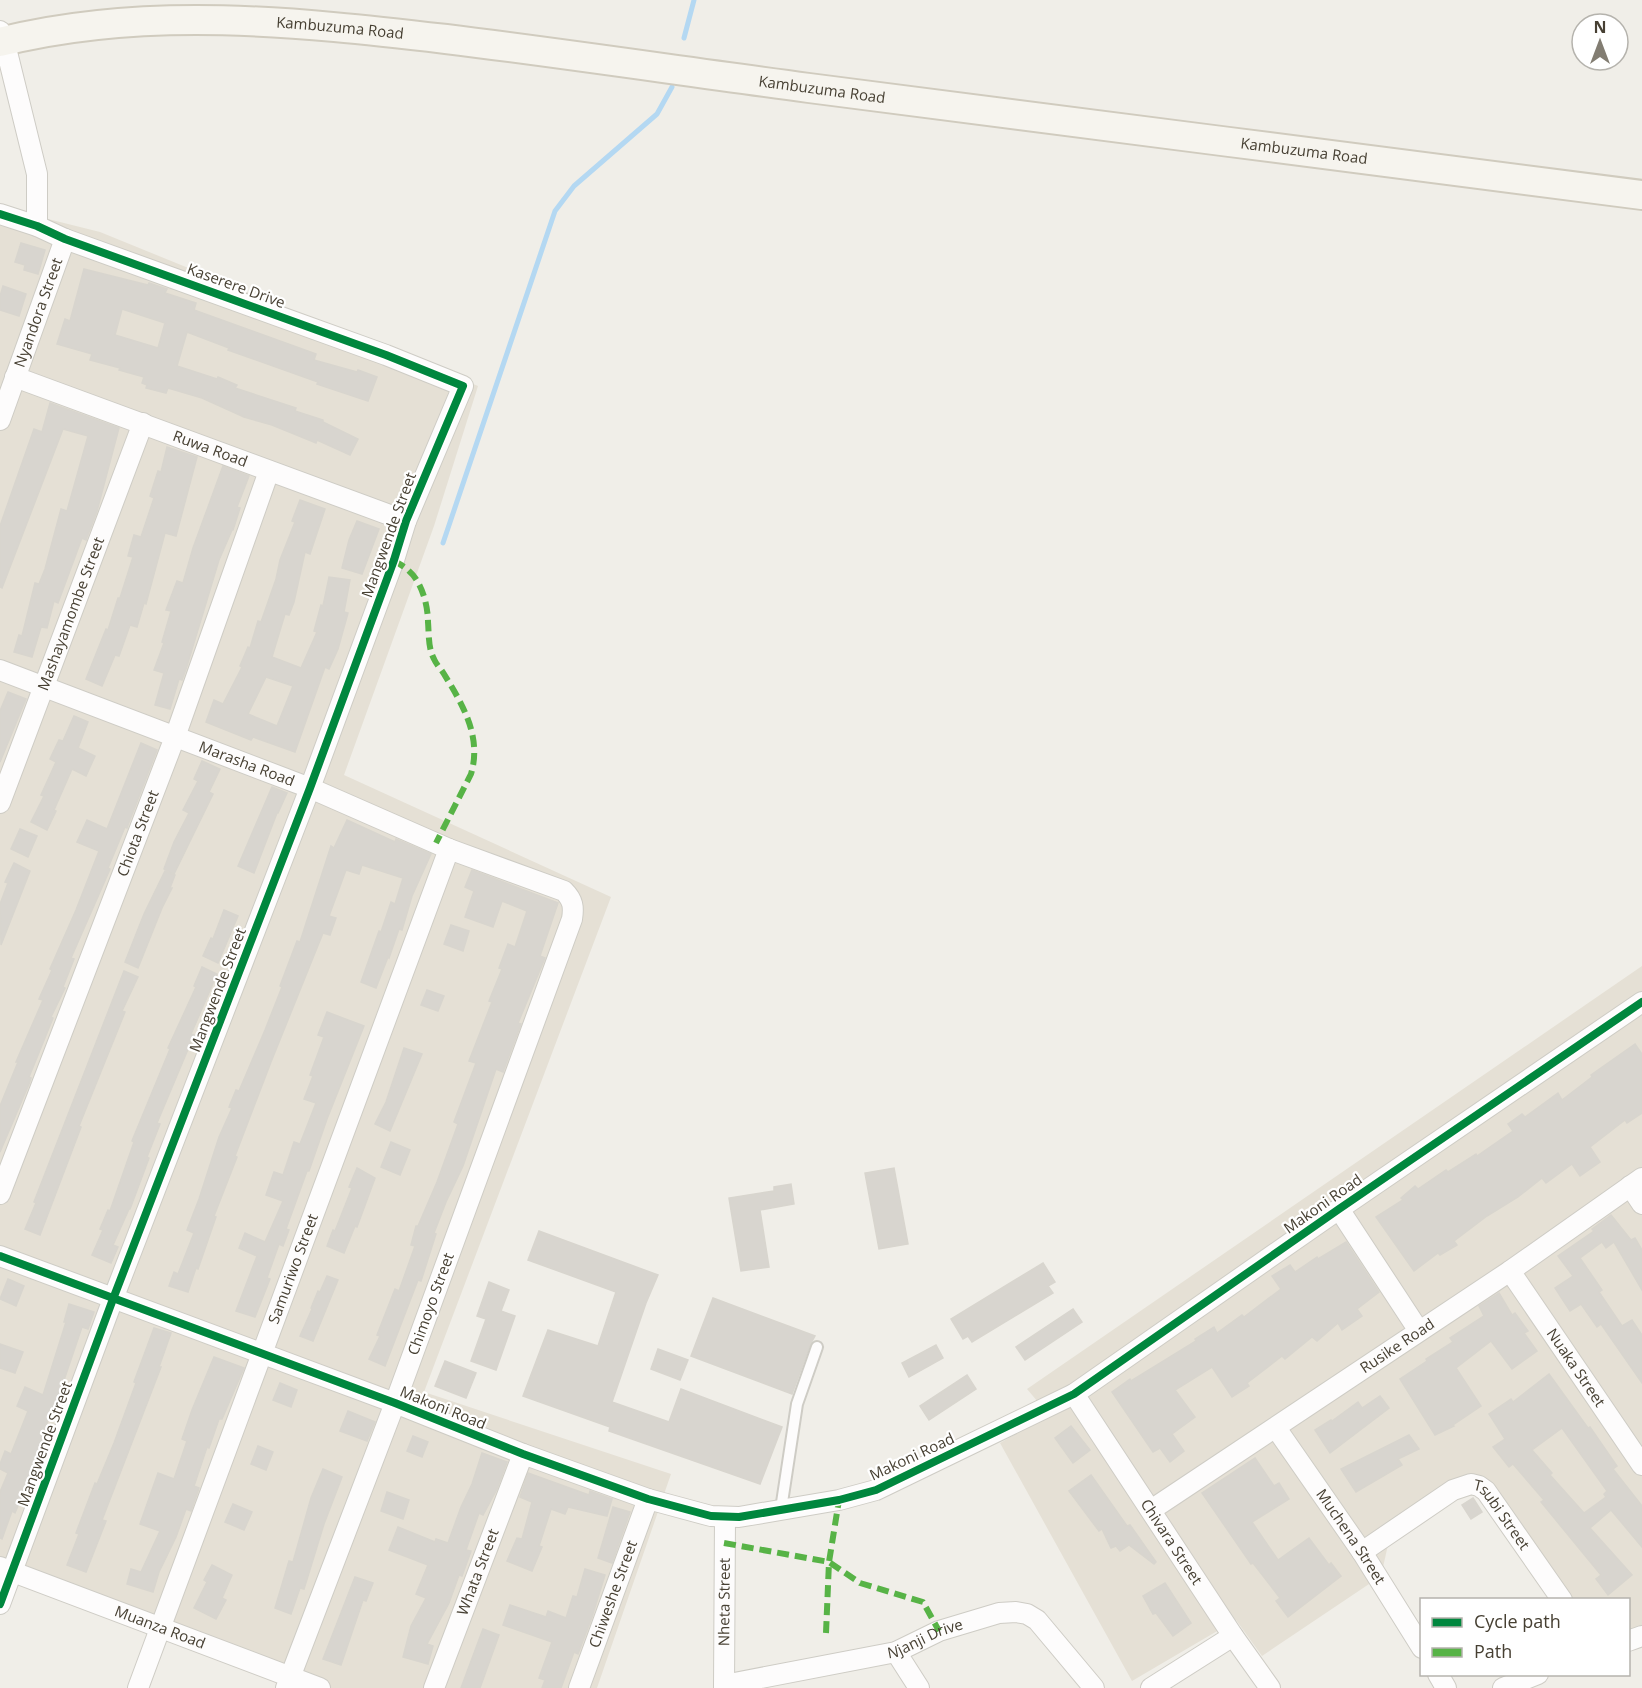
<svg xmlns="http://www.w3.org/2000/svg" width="1642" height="1688" font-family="'Open Sans',sans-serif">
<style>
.residential{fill:#e5e0d5}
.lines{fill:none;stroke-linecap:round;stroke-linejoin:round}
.stream{stroke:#b4d8f2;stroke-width:5}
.building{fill:#d8d5cf;stroke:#d8d5ce;stroke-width:1.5;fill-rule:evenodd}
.service-casing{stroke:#ceccc5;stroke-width:14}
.minor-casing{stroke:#ceccc5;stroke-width:22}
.secondary-casing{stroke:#d0cbbe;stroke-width:32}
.service{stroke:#fdfcfc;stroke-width:10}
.minor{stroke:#fdfcfc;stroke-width:20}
.secondary{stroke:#f6f4ee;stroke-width:28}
.quiet{stroke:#57b346;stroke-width:6;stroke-dasharray:12 6;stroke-linecap:butt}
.cycleway-casing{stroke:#fff;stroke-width:11}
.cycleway{stroke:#00873e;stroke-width:8}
.labels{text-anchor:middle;stroke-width:4.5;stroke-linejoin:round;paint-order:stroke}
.street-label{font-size:15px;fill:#474033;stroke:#fff}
</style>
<rect width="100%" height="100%" fill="#f0eee8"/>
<g class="residential">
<path d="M0,207l100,25 378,154 -44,140 -90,249 267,122 -187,495 247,82 -74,214h-282l-315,-116z"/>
<path d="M1642,966v674l-13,3 -1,-43 -70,-1 -86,-120 -82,57 -9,40 -119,80 -26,-36 -104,61 -132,-238 49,-28 -22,-26z"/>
</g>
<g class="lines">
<g class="stream">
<path d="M684,38l10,-38"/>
<path d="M443,543l112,-332 19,-25 83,-72 15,-27"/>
</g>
</g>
<g class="building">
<path d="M21,243l24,7 -7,24 -14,-4 1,-5 -10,-3z"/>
<path d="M84,269l64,16 1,-2 18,6 -2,4 31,10 -2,7 122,44 -2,6 43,12 1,-2 19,7 -9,24 -51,-17 1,-2 -90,-32 1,-2 -42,-16 -10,34 40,13 1,-2 19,8 -2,3 61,20 -1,3 28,9v2l35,17 -8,16 -33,-15 -1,3 -44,-18 -28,-8 -42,-19 -34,-10 -2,5 -20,-5 1,-3 -5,-2 2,-6 -25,-7 1,-2 -30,-8 2,-6 -35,-10 8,-25 5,2zM122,309l43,14 -7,25 -43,-13z"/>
<path d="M3,286l23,8 -7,22 -19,-6v-14z"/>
<path d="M50,403l69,25 -22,83 -11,29 -4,-2 -24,65 -4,-2 -7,27 -6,-1 -9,30 -18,-5 5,-17 3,1 13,-53 4,1 6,-15 16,-60 6,2 21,-75 -25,-7 -61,159 -2,-1v-61l34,-97 8,3z"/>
<path d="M167,447l30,10 -21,79 -11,-3 -19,71 -2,-1 -7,24 -7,-2 -11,31 -4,-1 -13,31 -16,-7 20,-50 2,1 10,-32h2l13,-41 -5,-1 6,-21 7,2 13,-39 -4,-2 8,-25 3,1z"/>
<path d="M223,466l26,10 -12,31 3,1 -7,22h-1l-13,30 -32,106 -5,14 -3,-1 -9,30 -15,-4 9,-32 -10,-3 10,-27 -2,-1 9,-31 -5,-1 11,-29 6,2 10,-35z"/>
<path d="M300,500l25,9 -15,45 -5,-2 -11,50 -5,13 -4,-1 -13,43 29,11 16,-36 -3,-1 7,-26 2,1 6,-29 21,3 -6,32 4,1 -10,36 -9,20 -4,-2 -30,85 -42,-15 -2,3 -45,-18 8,-22 9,4 19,-37 -2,-1 8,-19 2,1 8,-27 3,1 15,-43 4,-19 15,-38 -3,-1zM266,677l27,9 -16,40 -29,-12z"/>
<path d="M357,521l22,8 -17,45 -20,-6 7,-28z"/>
<path d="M8,692l18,7 -26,63v-51z"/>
<path d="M74,716l14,6 -10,26 17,8 -9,20 -14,-7 -18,41 2,1 -9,19 -16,-8 13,-26 -3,-1 15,-33 -6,-3 9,-19 4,1z"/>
<path d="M141,743l16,7 -29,75 -1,3 -2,-1 -17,41 2,1 -39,89 3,1 -11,28 2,1 -14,29 2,1 -24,59 2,1 -2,6 -29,68v-46l18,-44h-2l27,-62 -4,-1 13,-29 -2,-1 26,-59 23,-59 -22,-9 10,-22 20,9z"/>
<path d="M202,761l18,8 -11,23 4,2 -39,80 -10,-5 10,-27 15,-29 -6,-3 15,-29 -4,-2z"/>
<path d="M272,787l15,6 -9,20h-1l-23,60 -16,-7z"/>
<path d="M347,820l48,22 1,-3 35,15 -19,42 -10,34 -3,-1 -10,29 -1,-1 -12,31 -15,-6 18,-51 2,1 10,-30 4,2 8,-26 -41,-13 -3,9 -13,-4 -17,46 7,2 -6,17 -7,-2 -52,129 -36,94 2,1 -23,59 2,1 -18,52 -2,-1 -8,24 -19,-6 5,-14 4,2 16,-41 -7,-3 12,-31 20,-62 13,-29 -3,-1 7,-17 3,1 26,-61 17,-43 -2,-1 17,-45 3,1 31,-96 3,2z"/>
<path d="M20,829l17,7 -9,21 -17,-8z"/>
<path d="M14,863l16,8 -29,74 -1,-41 8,-21 -3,-1z"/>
<path d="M472,870l86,33 -18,53 5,2 -27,65 3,1 -18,48 -7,-3 -33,97 -17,36 -12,31 2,1 -15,47 -3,-1 -33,86 -16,-7 11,-23 -3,-1 18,-46 4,2 16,-45 -4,-1 5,-19h2l19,-44 21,-58 -4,-2 22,-59 -7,-2 23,-59 -3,-1 13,-32 -3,-1 9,-24 7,3 12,-36 -25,-10 -9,26 -28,-10 9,-26 -9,-4z"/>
<path d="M165,871l10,4 -5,13h2l-10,20 -24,60 -13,-6 19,-48z"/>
<path d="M224,910l14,6 -20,47 -15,-7 8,-18 2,1z"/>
<path d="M451,925l18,6 -6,20 -19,-7z"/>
<path d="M202,967l15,7 -26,60 3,1 -37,88 3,1 -13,33 2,1 -19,51h-1l-16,36 5,2 -7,16 -19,-8 11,-25 -3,-1 8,-19 2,1 24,-69 -2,-1 38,-92 -2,-1 28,-61 -2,-1z"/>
<path d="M124,971l14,6 -16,34 3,1 -46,114 2,1 -41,108 -15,-6 11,-26 -2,-1z"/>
<path d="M427,990l17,6 -6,15 -17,-6z"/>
<path d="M327,1012l37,14 -37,93 -18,52h-2l-21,58 3,1 -6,16 -4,-2 -12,34 3,1 -15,38 -19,-6 21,-55 -18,-8 6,-15 20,9 18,-41 -17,-6 8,-23 9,3 11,-33 6,2 16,-41 -12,-4 9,-23 -3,-1 14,-38 -6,-2z"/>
<path d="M1635,1044l7,10v59l-15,10 -2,-3 -35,27 10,15 -20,14 -8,-12 -26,19 -4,-5 -24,19 -31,19 -33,25 3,4 -17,10 -2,-2 -24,18 -38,-54 27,-17 -2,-2 14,-12 3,3 28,-19 2,2 28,-18 1,2 36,-25 -5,-7 14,-10 3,3 33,-24 4,7 30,-23 -1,-2z"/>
<path d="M404,1048l18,6 -32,77 -15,-7 11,-22z"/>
<path d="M391,1142l19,8 -10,25 -19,-8z"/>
<path d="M357,1168l18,10 -18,49 -2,-1 -11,27 -17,-7 6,-16 2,1 17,-43 -3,-1z"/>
<path d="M894,1168l14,76 -29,5 -14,-76z"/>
<path d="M791,1184l3,20 -34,6 9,57 -28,4 -12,-73 45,-7v-4z"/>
<path d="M1611,1215l20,25 4,-2 7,12v40l-28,-48 -8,6 -4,-6 -22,16 22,32 -3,2 23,34 10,-6 10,15v48l-41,-59 -4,3 -16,-23 -11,7 -15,-23 18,-12 -15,-20 36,-25 -2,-2z"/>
<path d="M539,1231l119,44 -12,28 -34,99 57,20 12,-33 101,38 -22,57 -151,-53 1,-4 -87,-31 25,-66 50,16 18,-54 -88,-32z"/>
<path d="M1346,1242l33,50 -22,17 5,7 -20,14 -4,-7 -21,18 -5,-4 -27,22 -3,-3 -35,27 2,3 -17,11 -20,-30 -37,23 20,27 -23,17 12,17 -14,11 -10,-14 -7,4 -41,-60 18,-13 1,2 65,-40 -1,-2 19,-12 3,6 25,-18 2,2 37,-28 -9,-13 18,-11 5,7 22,-15 1,2z"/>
<path d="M1043,1263l12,19 -7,4 5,7 -81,49 -4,-6 -5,3 -12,-20z"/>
<path d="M327,1276l11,4 -25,61 -13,-5 12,-27 -1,-1 7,-17 2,1z"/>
<path d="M8,1279l16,7 -8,20 -16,-7z"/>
<path d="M489,1282l20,8 -8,21 14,5 -19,54 -25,-9 15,-42 -9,-3z"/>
<path d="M1499,1293l13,22 3,-2 13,18 -4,2 13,18 -25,18 -21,-28 -35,27 25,38 -28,19 1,1 -19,9 -35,-56 27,-18 -1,-2 27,-17 -3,-4 34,-22 -5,-10z"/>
<path d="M713,1298l102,38 -5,9 -18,49 -101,-38z"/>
<path d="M69,1304l25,8 -6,17 -6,-2 -22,65 -16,38 3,1 -11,33 -21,49 -3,-2 -10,28 -2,-1v-46l8,-19 -8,-4v-5l5,-13 6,3 17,-43 -11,-5 8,-19 18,8 23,-73h-2z"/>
<path d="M1073,1309l9,13 -57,38 -9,-13z"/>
<path d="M154,1328l17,5 -12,34h2l-59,153 4,1 -20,51 -19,-7 12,-31 -3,-1 19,-50 2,1 17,-41 22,-60 -2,-1z"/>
<path d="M0,1344l23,8 -8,21 -15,-5z"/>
<path d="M936,1345l7,13 -34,19 -7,-14z"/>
<path d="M658,1349l30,11 -8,20 -29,-11z"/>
<path d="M214,1357l30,11 -22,51h-3l-10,29 -2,-1 -13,39 5,2 -8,23 -5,-2 -10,28 -17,35 -6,20 -26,-8 4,-15 10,3 19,-41 -20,-7 18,-51 16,6 13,-38 -5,-2 10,-29z"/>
<path d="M445,1361l31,12 -10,25 -31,-12z"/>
<path d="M1549,1374l39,54 2,-1 27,39 -4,3 29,37v41l-31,-37 -21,18 42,47 -24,20 -12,-16 5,-4 -60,-73 3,-2 -31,-36 -4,3 -16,-20 12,-8 -16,-25 22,-15 2,3zM1562,1428l45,63 -3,3 2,3 -22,16 -34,-38 2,-2 -20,-23z"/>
<path d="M967,1375l9,14 -47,31 -9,-14z"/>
<path d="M280,1383l17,7 -6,17 -18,-7z"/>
<path d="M1380,1396l9,12 -59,45 -15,-23 16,-10 1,1 26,-19 4,6z"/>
<path d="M348,1411l27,11 -8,19 -27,-10z"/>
<path d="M1071,1426l19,24 -17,13 -18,-25z"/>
<path d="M1409,1435l10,14 -21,10 4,6 -46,27 -15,-23z"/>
<path d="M413,1436l15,6 -6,15 -15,-6z"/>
<path d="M258,1446l15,6 -7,18 -15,-6z"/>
<path d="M482,1453l25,9 -10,27 -14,26 -4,-2 -13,37 5,1 -9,25 -3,-1 -10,28 -22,41 6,2 -5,18 -25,-7 8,-31 15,-28 -10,-4 12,-29 -39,-15 9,-23 37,15 1,-3 12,4 13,-36 11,-23z"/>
<path d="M1255,1458l19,28 5,-3 10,16 -37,23 26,38 31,-22 20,27 2,-2 10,13 -53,41 -12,-16 4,-3 -27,-35 -2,1 -49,-71z"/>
<path d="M323,1469l19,8 -18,47 -20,65 -4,-1 -9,26 -16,-6 14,-47 4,1 18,-64z"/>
<path d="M528,1473l61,22 1,-4 22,8 -5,17 -39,-9 -3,7 -14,-5 -12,37 3,1 -10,24 -25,-10 10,-23 5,1 10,-37 -12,-5z"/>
<path d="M1091,1475l36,51 3,-1 26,37 -2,2 -25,-19 -9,6 -4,-5 -5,2 -9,-19 -3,2 -30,-40z"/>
<path d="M387,1492l22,8 -6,19 -22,-8z"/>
<path d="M1473,1498l9,14 -11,7 -9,-14z"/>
<path d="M233,1504l19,8 -8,18 -19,-8z"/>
<path d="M613,1507l17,5 -18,51 -14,-5z"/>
<path d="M212,1565l20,10 -10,23 4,2 -10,19 -22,-11 13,-26 -3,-2z"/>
<path d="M585,1569l20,6 -13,42 -14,37 -4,-2 -13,36h-19l3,-8 -6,-2 13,-36 -49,-17 7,-20 36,12 2,-6 18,7 7,-22 4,1z"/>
<path d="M355,1577l18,6 -7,18 -3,-1 -22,65 -18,-6z"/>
<path d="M1165,1583l26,40 -18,13 -17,-23 -3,1 -10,-18z"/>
<path d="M483,1629l16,6 -19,53h-19z"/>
</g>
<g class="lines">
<g class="service-casing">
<path id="service" d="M781,1509l16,-105 20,-57"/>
</g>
<g class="minor-casing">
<g id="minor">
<path d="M0,31l4,9 33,134v52"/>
<path d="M0,214l37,12 28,13 321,116 77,31 -57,135 -12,39 -84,228 -197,511 -113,305"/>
<path id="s1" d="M15,377l391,144"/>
<path id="s2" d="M0,420l65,-181"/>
<path id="s3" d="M0,670l310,118 139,61 115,42c9,9 10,16 8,28l-177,484 -109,285"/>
<path id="s4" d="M0,803l143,-380"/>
<path d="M1630,1186l12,18"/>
<path id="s5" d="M0,1194l175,-457 94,-266"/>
<path d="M1339,1209l80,122"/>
<path d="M0,1256l395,147 128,51 125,45 63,17 28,1 100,-17 37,-10 198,-96 265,-185 303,-207"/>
<path id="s6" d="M1510,1271l132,194"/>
<path id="s7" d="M1074,1394l159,242 37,52"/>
<path id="s8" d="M1276,1428l86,124 60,96"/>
<path id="s9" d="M1151,1510l359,-239 132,-93"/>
<path id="s10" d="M1362,1552l91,-62 18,-6 8,2 7,5 76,109"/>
<path id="s11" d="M0,1567l320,121"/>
<path d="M1628,1641l14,-5"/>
<path d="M896,1652l23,36"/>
<path d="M1438,1674l8,14"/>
<path id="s12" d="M724,1685l172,-33 43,-21 60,-18 17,-1 11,2 10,6 57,68"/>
<path id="s13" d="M138,1688l311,-839"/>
<path id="s14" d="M434,1688l89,-234"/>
<path id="s15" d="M579,1688l69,-189"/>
<path id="s16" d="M724,1688l1,-170"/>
<path d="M1151,1688l82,-52"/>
<path d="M1503,1688l35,-14"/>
</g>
</g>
<g class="secondary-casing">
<g id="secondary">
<path id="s17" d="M0,42c146,-37 299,-20 446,-3 121,15 242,33 363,49 277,38 556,69 833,107"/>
</g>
</g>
<use href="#service" class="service"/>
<use href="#minor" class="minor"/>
<use href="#secondary" class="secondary"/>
<g class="quiet">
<path d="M394,560c5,4 11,7 15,11 13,11 19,35 19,51 1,12 0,26 6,37 2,5 7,10 10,15 19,31 38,63 27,100l-35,69"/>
<path d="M724,1543l105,19 31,21 63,19 16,29"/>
<path d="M826,1633l3,-71 10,-62"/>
</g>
<g class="cycleway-casing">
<g id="cycleway">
<path d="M0,214l37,12 28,13 321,116 77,31 -57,135 -12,39 -84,228 -197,511 -113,305"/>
<path d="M0,1256l395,147 128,51 125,45 63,17 28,1 100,-17 37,-10 198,-96 265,-185 303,-207"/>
</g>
</g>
<use href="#cycleway" class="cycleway"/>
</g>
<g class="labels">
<g class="street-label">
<text dy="5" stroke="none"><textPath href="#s17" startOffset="342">Kambuzuma Road</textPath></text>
<text dy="5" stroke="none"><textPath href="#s17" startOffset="828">Kambuzuma Road</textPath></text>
<text dy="5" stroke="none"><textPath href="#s17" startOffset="1314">Kambuzuma Road</textPath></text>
<text transform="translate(236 286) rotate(20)" y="5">Kaserere Drive</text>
<text dy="5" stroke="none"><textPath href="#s2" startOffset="114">Nyandora Street</textPath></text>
<text dy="5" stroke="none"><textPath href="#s1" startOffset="208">Ruwa Road</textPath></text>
<text transform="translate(389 535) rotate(-70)" y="5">Mangwende Street</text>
<text dy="5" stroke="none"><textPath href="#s4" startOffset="202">Mashayamombe Street</textPath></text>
<text dy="5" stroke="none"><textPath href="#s3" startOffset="264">Marasha Road</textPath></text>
<text dy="5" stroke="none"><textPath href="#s5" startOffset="386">Chiota Street</textPath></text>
<text transform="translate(218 990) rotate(-69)" y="5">Mangwende Street</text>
<text transform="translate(1323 1204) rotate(-35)" y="5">Makoni Road</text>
<text dy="5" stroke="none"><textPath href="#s13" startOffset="447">Samuriwo Street</textPath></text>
<text transform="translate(431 1304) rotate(-70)" y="5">Chimoyo Street</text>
<text dy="5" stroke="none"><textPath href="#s9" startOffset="296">Rusike Road</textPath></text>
<text dy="5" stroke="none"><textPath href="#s6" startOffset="117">Nuaka Street</textPath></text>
<text transform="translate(443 1408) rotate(22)" y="5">Makoni Road</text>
<text transform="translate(45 1444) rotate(-70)" y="5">Mangwende Street</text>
<text transform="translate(912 1457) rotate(-25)" y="5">Makoni Road</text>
<text dy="5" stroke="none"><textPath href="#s10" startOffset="174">Tsubi Street</textPath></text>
<text dy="5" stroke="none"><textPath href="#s8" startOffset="132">Muchena Street</textPath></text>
<text dy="5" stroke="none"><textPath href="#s7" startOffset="177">Chivara Street</textPath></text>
<text dy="5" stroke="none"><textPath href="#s14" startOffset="124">Whata Street</textPath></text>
<text dy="5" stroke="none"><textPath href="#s15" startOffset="100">Chiweshe Street</textPath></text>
<text dy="5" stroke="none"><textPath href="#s16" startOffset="86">Nheta Street</textPath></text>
<text dy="5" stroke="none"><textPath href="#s11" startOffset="171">Muanza Road</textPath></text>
<text dy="5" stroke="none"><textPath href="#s12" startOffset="207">Njanji Drive</textPath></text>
</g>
</g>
<rect x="1420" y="1598" width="210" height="78" fill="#ffffff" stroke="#b5b3ad" stroke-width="1.5"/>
<rect x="1432" y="1618" width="30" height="9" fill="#00873e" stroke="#b5b3ad" stroke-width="1.5"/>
<text x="1474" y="1628" font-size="18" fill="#474033">Cycle path</text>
<rect x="1432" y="1648" width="30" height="9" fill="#57b346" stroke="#b5b3ad" stroke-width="1.5"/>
<text x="1474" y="1658" font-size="18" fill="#474033">Path</text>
<g transform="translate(1600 42)"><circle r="28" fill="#ffffff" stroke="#b5b3ad" stroke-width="1.5"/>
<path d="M0-4.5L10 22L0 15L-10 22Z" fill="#827d72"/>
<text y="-9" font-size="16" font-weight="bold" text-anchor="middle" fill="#474033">N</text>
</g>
</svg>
